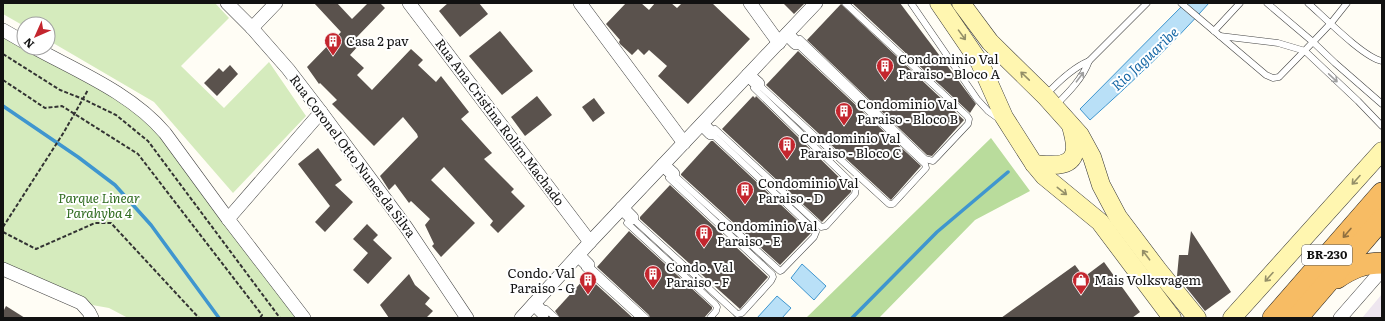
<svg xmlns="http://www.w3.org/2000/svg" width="1385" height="321" font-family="Literata,serif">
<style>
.industrial{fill:#eee6ef}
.green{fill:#d5ebbd}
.forest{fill:#b9dc9c}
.water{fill:#b9e0f7;stroke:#3f96cf}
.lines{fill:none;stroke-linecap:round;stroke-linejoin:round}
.stream{stroke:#3f96cf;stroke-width:3.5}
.building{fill:#5a524d}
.service-casing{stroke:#444;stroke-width:7}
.minor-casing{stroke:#444;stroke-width:14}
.secondary-casing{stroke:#333;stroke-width:19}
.trunk-casing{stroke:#222;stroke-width:22}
.path{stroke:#333;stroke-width:2;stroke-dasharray:4 2;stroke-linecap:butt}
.service{stroke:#fff;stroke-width:6}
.minor{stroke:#fff;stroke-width:13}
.secondary{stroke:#fff6b0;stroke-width:18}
.trunk{stroke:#f7bc64;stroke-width:21}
.oneway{stroke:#948f68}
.oneway2{stroke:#a0a0a0}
.oneway3{stroke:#906f3f}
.labels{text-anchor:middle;stroke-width:4;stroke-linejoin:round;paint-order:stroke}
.shield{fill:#fff;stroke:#585858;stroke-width:1}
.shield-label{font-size:12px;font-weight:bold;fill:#111}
.poi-label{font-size:13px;fill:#111;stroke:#fff;text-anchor:start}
.street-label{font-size:13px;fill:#111;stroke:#fff}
.park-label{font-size:13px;font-style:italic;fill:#2f6b1f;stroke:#fff}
.water-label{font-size:14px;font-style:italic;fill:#1768a6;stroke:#fff}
</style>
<rect width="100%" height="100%" fill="#fffdf5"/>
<path class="industrial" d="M1382,294v24h-20z"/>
<g class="green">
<path d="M3,3h212l14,15 -48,48 43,42 45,-46 37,54 -73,77 -79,-91 -106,-62v-16h-24v2l-21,-12z"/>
<path d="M3,29l21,19h13l118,72 149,198h-176l-19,-10 -28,-5 -78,-37z"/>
</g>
<path class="forest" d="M991,138l39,53 -55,29 -96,98h-73z"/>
<g class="water">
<path d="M1185,3h24c-37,42 -78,80 -119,117l-10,-11z"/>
<path d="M802,264l24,22 -12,14 -23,-22z"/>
<path d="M777,296l14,12 -9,10h-25z"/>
</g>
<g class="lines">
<g class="stream">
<path d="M3,106l75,51 37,28 36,40 68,93"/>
<path d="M852,318l85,-86 71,-60"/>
</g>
</g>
<g class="building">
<path d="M314,3h23l15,16 16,-16h12l5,5 -30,31 4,6 -9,10 14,13 -7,7 15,15 39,-41 12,11 -5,5 18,17 5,-6 28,36 -8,7 31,34 -8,6 30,30 -3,3 14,14 -27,27 -8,-8 3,-4 -49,-54 -13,13 44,43 -34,34 -9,-11 2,-2 -9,-19 5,-6 -19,-18 -2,2 -14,-19 -6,6 -9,-14 38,-39 -1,-3 -14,-17 -29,29 -42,-42 5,-4 -17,-17 -1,1 -12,-17 34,-35z"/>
<path d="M448,3h31l9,11 -28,23 -21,-26z"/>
<path d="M626,3h15l8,7 6,-7h16l6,5 5,-5h30l38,36 -62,65 -30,-28 9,-10 -18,-16 -5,5 -6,-6 -6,6 -12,-11 -1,-2 1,-2 -14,-16z"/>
<path d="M783,3h22l-11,11z"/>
<path d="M852,3h48l76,101 -6,9z"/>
<path d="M841,4l123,116 -32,36 -5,-1 -120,-115z"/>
<path d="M500,31l33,40 -31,24 -33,-39z"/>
<path d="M798,51l123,115 -30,34 -125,-115z"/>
<path d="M230,65l8,9 -21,22 -13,-13 15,-15 4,4z"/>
<path d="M537,96l15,19 -27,21 -14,-19z"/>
<path d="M753,96l2,2 1,-2 95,93v3l-29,30 -100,-93z"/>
<path d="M594,98l11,15 -12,9 -11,-15z"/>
<path d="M711,141h2l98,92 -31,32 -99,-90v-1z"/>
<path d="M318,148l24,32 -7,5 18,17 -28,30 -10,-10 15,-16 -32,-42z"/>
<path d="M670,185l98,92 -28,32 -100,-90v-2z"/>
<path d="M367,224l11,11 -5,5 19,18 -24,26 -15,-14 15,-17 -15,-14z"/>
<path d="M629,231l83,76v2l-8,9h-54l-1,-3 -52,-48z"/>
<path d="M1191,231l40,61 -26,19 -28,-35 2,-21h9z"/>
<path d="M1104,262l36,50 -8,6h-131l74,-53 9,12z"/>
<path d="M409,274l6,11 15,13 -5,6 8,7 -7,7h-37l-9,-13z"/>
<path d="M586,277h2l45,41h-73l-5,-7z"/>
<path d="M6,306l19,12h-22v-6z"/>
</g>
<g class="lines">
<g class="service-casing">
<g id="service">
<path d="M911,3l66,96 11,12 11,8"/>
<path d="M1181,3l85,72 7,3 6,-1 34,-35 -46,-39"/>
<path d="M1308,3c15,13 56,55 74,58"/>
<path d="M1347,3l-16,20 -18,19 22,21 47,41"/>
<path d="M1214,31l26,-28"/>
<path d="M1220,36l58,7 27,8 53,50 24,25"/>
<path d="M800,39l125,120 8,2 3,-3 32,-34 1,-5 -2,-3 -122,-113"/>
<path d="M1089,61l58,-58"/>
<path d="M758,84l131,120h4l33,-36 -1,-4 -129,-121"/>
<path d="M1046,95c12,-13 26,-27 43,-34 -6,17 -21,32 -33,44"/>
<path d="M715,129l104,96 2,2 5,-1 29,-32 1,-7 -102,-99"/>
<path d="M673,174l107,97 2,-1 32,-33 2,-5 -3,-3 -102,-96"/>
<path d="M632,218l103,94 2,2 5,-1 29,-32 2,-4 -1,-3 -103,-96"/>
<path d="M627,223l88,81 2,3 -1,4 -6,7"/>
<path d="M588,265l58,53"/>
<path d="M585,268l55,50"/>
<path d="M546,309l10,9"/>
</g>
</g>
<g class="minor-casing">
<g id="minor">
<path d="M227,3l25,25 36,41 33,43 85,115 61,91"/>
<path d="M409,3l181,239"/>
<path d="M580,3l104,140"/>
<path d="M750,3l29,40"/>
<path d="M252,28l24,-25"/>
<path d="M3,30l21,12"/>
<path d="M787,34l9,9"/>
<path d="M35,48c44,24 97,46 130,85l63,86 76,99"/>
<path d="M748,75l10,9"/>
<path d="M702,124l9,9"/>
<path d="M663,165l10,9"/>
<path d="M622,208l10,10"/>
<path d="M228,219l93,-107"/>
<path d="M578,255l10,10"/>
<path d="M3,269l78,34 8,9 3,6"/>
<path d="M534,304l9,9"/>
<path d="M521,318l69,-76 226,-239"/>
<path d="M1340,318l42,-48"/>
</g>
</g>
<g class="secondary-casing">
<g id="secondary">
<path d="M939,3l41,60 24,54 30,47 10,12 56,46 72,96"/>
<path d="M961,3l29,39 55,54 35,39 12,22 9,28 17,32 40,53 39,48"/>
<path d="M1034,164c14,1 40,6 41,-16 0,-7 -2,-15 -4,-22"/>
<path d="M1232,318l150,-167"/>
</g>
</g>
<g class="trunk-casing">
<g id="trunk">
<path d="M1337,278c15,-10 26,-15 45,-15"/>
<path d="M1273,318l109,-125"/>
<path d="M1297,318l85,-99"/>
</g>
</g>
<g class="path">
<path d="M3,54l57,36 23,9 33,16 32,26 132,177"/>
<path d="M3,80l42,28 17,-2 76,48 124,161 -2,3"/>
<path d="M3,227l61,-95 24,-42"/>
<path d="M3,232l33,17 59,-26h16l88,95"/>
</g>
<use href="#service" class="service"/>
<use href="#minor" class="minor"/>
<use href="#secondary" class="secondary"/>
<use href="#trunk" class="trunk"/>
</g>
<defs><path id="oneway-shaft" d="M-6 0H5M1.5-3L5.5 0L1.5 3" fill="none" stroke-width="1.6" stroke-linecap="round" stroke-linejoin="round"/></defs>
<g class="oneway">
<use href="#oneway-shaft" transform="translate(962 35) rotate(54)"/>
<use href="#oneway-shaft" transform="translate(1025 76) rotate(-136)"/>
<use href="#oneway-shaft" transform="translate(1356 180) rotate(132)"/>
<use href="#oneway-shaft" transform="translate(1062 191) rotate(38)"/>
<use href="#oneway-shaft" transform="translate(1146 255) rotate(-127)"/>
<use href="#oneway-shaft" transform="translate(1269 277) rotate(132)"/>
</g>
<g class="oneway2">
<use href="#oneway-shaft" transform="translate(1080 77) rotate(-53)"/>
<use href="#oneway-shaft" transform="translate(1333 78) rotate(43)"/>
</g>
<use class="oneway3" href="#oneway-shaft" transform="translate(1347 233) rotate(131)"/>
<defs>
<g id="building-pin" transform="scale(0.9)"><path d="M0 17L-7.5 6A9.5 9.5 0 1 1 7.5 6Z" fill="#c4262e" stroke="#fff"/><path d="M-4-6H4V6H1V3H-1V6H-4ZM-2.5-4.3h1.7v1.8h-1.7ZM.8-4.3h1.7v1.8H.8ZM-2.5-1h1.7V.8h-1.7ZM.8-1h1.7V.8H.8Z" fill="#fff"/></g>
<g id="shop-pin" transform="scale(0.9)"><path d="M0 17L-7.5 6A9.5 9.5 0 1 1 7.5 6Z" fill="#c4262e" stroke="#fff"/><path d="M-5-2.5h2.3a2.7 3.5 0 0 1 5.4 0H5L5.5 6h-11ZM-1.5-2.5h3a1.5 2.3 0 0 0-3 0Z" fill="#fff"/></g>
</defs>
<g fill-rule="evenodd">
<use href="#building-pin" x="333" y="41"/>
<use href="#building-pin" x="885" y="66"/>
<use href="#building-pin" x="844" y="111"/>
<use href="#building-pin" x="787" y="145"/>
<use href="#building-pin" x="745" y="190"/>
<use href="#building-pin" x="704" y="233"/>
<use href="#building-pin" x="653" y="274"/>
<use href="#building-pin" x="588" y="280"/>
<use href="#shop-pin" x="1081" y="280"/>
</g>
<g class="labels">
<rect class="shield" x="1302" y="245" width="50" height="20" rx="3"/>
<g class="shield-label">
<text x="1327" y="259">BR-230</text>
</g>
<g class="poi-label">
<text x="346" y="46">Casa 2 pav</text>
<text x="898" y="64">Condominio Val<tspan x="898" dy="15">Paraiso - Bloco A</tspan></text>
<text x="857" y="109">Condominio Val<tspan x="857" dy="15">Paraiso - Bloco B</tspan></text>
<text x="800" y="143">Condominio Val<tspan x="800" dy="15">Paraiso - Bloco C</tspan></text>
<text x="758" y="188">Condominio Val<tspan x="758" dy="15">Paraiso - D</tspan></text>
<text x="717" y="231">Condominio Val<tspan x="717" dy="15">Paraiso - E</tspan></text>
<text x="666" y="272">Condo. Val<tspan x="666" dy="15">Paraiso - F</tspan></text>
<text x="575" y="278" text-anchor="end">Condo. Val<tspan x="575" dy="15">Paraiso - G</tspan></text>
<text x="1094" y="285">Mais Volksvagem</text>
</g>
<g class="street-label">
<text transform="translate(500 122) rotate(53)" y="5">Rua Ana Cristina Rolim Machado</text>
<text transform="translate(353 156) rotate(53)" y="5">Rua Coronel Otto Nunes da Silva</text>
</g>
<g class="park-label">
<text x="99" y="203">Parque Linear<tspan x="99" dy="15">Parahyba 4</tspan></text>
</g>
<g class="water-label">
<text transform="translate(1145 59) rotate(-43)" y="5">Rio Jaguaribe</text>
</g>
</g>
<rect width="1385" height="321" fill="none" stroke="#111111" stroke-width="8"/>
<g transform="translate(36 36) rotate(225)"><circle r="19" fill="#ffffff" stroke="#a0a0a0"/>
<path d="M0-3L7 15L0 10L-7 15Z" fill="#c4262e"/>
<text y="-6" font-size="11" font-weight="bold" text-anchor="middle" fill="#111111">N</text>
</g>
</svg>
